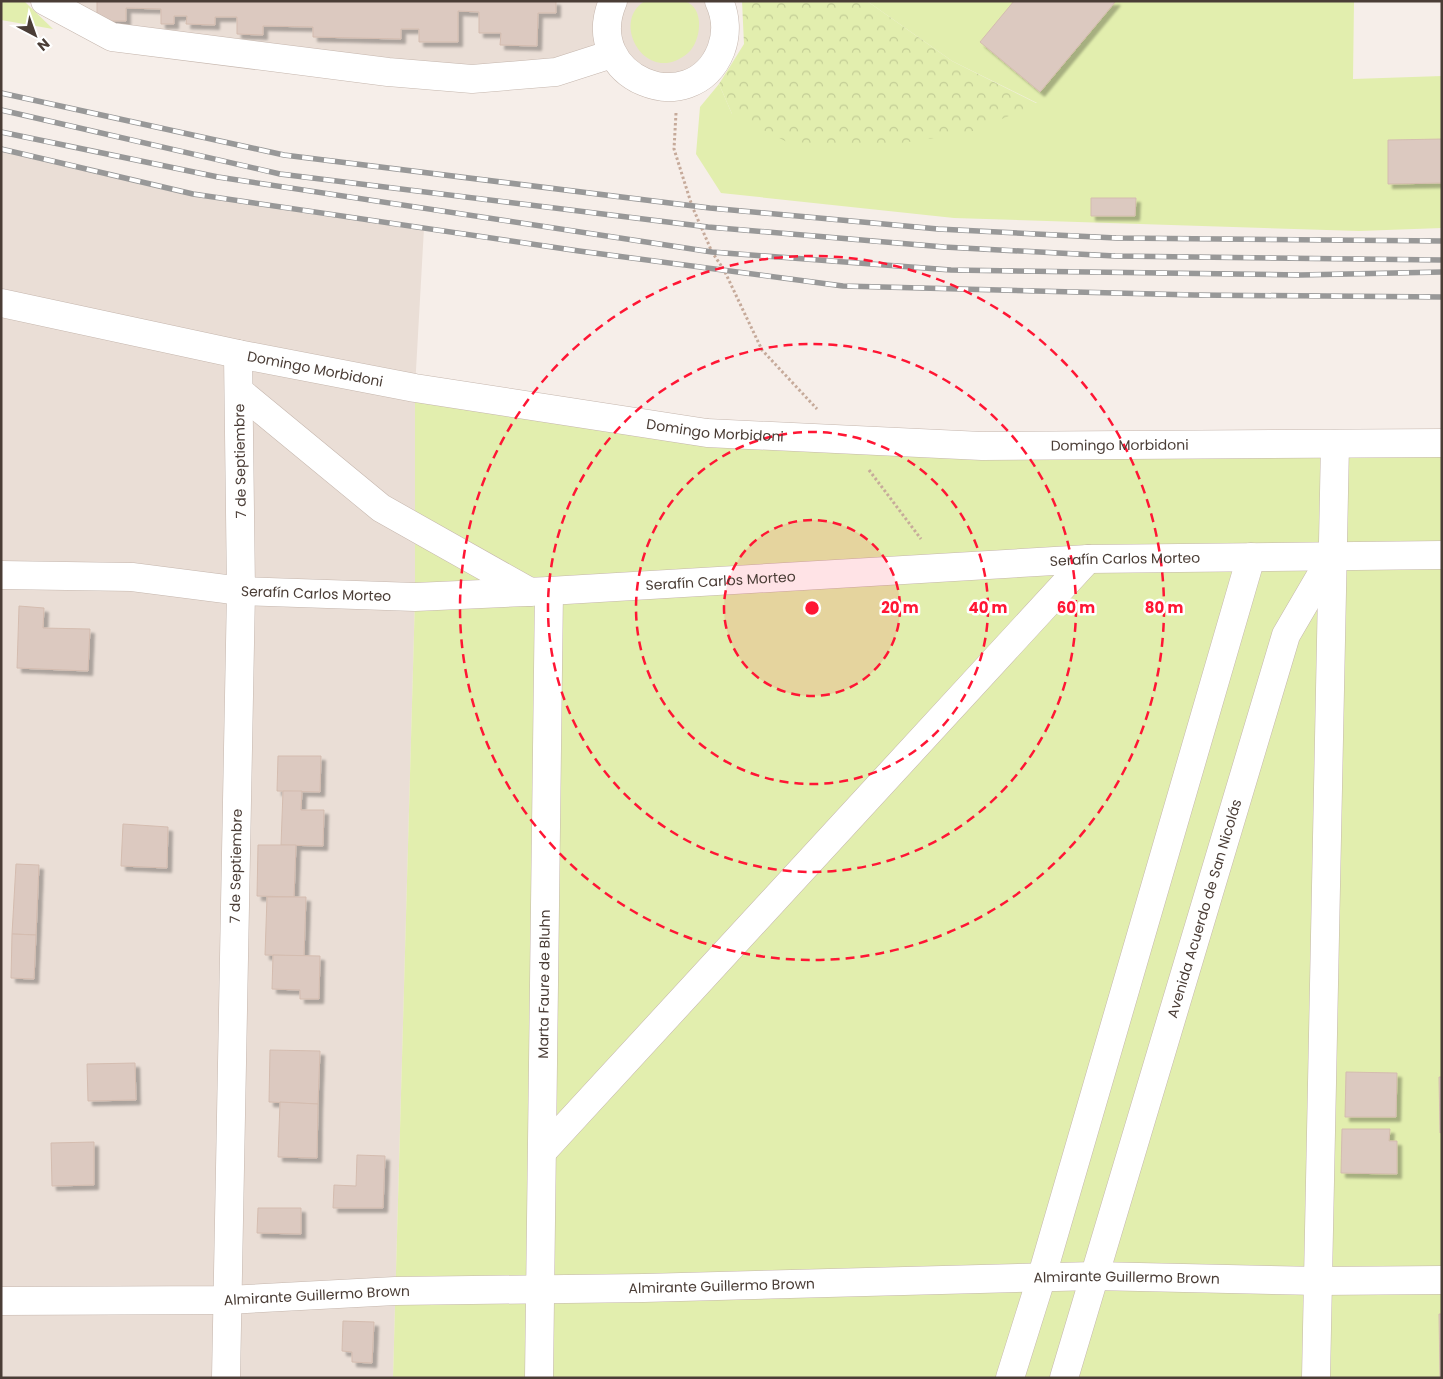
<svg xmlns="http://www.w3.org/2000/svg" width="1443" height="1379" font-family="Poppins,sans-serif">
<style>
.residential{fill:#eaded6}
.grass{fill:#e2eeae}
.forest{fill:url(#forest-crowns)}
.building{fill:#dcc9c0;stroke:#d4bcaf;filter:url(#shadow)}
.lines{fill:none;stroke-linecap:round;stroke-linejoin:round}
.minor-casing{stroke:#c5b6ad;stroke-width:29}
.path{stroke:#c6aa9a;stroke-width:3;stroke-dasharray:2.5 2.5;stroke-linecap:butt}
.minor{stroke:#fff;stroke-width:28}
.rail-casing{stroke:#989898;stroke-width:5.5}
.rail{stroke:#fff;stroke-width:4;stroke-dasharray:11;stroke-linecap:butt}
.ring{fill:none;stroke:#ff1634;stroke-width:2.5;stroke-dasharray:9 6}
.labels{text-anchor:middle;stroke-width:5;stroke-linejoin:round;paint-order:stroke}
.street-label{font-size:14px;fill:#4a3d36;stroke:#fff}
.centre{fill:#ff1634;stroke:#fff;stroke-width:2.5}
.ring-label{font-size:15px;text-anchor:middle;font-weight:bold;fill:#ff1634;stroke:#fff;stroke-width:5;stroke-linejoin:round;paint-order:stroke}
</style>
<defs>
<pattern id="forest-crowns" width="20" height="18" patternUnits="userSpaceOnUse" patternTransform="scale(1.25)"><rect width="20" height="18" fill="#e2eeae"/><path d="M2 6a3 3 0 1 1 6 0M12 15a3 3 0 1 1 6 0" fill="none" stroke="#c3cd96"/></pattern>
<filter id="shadow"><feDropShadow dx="4.5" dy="4.5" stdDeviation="1" flood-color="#0004"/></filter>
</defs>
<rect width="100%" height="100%" fill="#f6eee9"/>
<g class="residential">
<path d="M45,1h674l7,24 -49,62 -65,-33 -56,18 -444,-35z"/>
<path d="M1,149l192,45 231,34 -9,160v209l-22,781h-392z"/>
</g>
<g class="grass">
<path d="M1,1h23l29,28 -52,-9z"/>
<path d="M645,1c11,0 28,-1 39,0 22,6 17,41 4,52 -41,35 -79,-31 -43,-52z"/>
<path d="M867,1h487l-1,78 89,-3v152l-83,3 -405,-13 -233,-25 -25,-39 4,-47 19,-23 13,30 305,-11 -85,-42z"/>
<path d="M415,388l292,45 735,10v935h-1049l22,-781z"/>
</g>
<path class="forest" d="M742,1h125l85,60 86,43 -70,29 -86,13 -95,-4 -55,-28 -13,-30 25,-40z"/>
<g class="building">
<path d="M97,1h459v12h-18l-1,33 -37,-1 1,-12h-22v-21l-21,-1v31h-39v-13h-18v10l-88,-2v-10l-50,-1v9l-26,-1v-17h-22v8l-29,-1 1,-8h-13v8h-13v-15l-35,-1v13h-29z"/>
<path d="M1014,1h102l-76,91 -60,-50z"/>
<path d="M1442,139v44l-54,1v-44z"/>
<path d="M1091,198h45l-1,18h-44z"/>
<path d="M19,606l25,2 -1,20 47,1 -2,42 -71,-3z"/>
<path d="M278,756h43l-1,36 -43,-1z"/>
<path d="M283,791h19l-1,19h23l-1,36 -42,-1z"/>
<path d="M123,824l45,3 -1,41 -46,-2z"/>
<path d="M258,845h38l-2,52 -37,-1z"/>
<path d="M16,864l23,1 -3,70 -24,-1z"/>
<path d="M267,897h39l-2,59 -39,-1z"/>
<path d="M12,934l24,1 -2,44 -23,-1z"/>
<path d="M273,955l47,1 -1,43h-19v-9l-28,-1z"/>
<path d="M270,1050l50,1 -2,53 -49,-2z"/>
<path d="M135,1063l1,37 -48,1 -1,-37z"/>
<path d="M1346,1072l51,1 -1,44h-51z"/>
<path d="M1439,1077h3v55l-2,1z"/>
<path d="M280,1102l38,2 -1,54 -39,-1z"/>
<path d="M1342,1129h48l-1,12h8v33l-56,-1z"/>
<path d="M94,1142v43l-42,1 -1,-43z"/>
<path d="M357,1155l28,1 -2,52h-50l1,-23 22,1z"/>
<path d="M258,1208h43v26l-44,-1z"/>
<path d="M1439,1314h3v64h-2z"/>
<path d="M343,1321l31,1 -2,41 -20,-1v-10l-10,-1z"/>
</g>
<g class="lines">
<g class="minor-casing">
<g id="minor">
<path d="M45,1l67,36 276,35 84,7 84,-7 56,-18"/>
<path d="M613,1c-33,77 79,122 108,49 6,-16 5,-34 -2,-49"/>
<path id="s1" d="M1,303l237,51 177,34 292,45 275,13 460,-3"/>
<path d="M239,391l142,117 149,84"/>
<path id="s2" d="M1,575l131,2 109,14 174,6 134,-6 539,-32 354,-4"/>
<path d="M543,1151l545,-592"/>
<path id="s3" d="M1,1301l227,-1 167,-9 249,-3 451,-12 224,5 123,-1"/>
<path id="s4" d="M226,1378l15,-787 -3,-237"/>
<path id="s5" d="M539,1378l10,-787"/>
<path d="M1010,1378l31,-99 210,-722"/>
<path id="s6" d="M1064,1378l222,-743 45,-77"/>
<path d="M1316,1378l19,-934"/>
</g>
</g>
<g class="path">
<path d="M676,113l-2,36 18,57 20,46 12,18 38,80 55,59"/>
<path d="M869,470l52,69"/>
</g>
<use href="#minor" class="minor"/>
<g class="rail-casing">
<g id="rail">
<path d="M1,93l283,62 426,53 228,21 178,9 326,3"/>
<path d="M1,110l279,64 428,53 236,20 171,9 327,4"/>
<path d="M1,132l217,45 494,75 239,18 349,5 142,-3"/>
<path d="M1,149l192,45 386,57 264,35 351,9 248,2"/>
</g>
</g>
<use href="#rail" class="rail"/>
</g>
<circle cx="812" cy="608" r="88" fill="#ff1634" fill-opacity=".12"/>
<g class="ring">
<circle cx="812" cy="608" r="88"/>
<circle cx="812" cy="608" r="176"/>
<circle cx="812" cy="608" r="264"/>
<circle cx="812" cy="608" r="352"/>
</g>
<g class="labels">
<g class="street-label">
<text dy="5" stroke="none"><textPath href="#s1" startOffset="321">Domingo Morbidoni</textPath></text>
<text dy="5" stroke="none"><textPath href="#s1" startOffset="726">Domingo Morbidoni</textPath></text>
<text dy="5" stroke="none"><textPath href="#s1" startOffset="1131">Domingo Morbidoni</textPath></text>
<text transform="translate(240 461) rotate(-91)" y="5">7 de Septiembre</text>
<text dy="5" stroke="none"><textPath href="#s2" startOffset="1126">Serafín Carlos Morteo</textPath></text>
<text dy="5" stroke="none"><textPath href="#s2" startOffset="721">Serafín Carlos Morteo</textPath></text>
<text dy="5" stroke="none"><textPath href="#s2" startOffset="316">Serafín Carlos Morteo</textPath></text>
<text dy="5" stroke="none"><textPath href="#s4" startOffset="512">7 de Septiembre</textPath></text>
<text dy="5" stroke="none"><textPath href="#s6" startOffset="490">Avenida Acuerdo de San Nicolás</textPath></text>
<text dy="5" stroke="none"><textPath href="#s5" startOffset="394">Marta Faure de Bluhn</textPath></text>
<text dy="5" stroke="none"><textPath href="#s3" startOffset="1126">Almirante Guillermo Brown</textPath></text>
<text dy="5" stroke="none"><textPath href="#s3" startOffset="721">Almirante Guillermo Brown</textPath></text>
<text dy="5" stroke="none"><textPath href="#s3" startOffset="316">Almirante Guillermo Brown</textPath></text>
</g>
</g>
<circle cx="812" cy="608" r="8" class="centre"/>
<g class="ring-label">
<text x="900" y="613">20 m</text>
<text x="988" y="613">40 m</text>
<text x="1076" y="613">60 m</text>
<text x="1164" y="613">80 m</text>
</g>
<rect width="1443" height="1379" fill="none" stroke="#4a3d36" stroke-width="5"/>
<g transform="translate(35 35) rotate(139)" stroke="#ffffff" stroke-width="4" paint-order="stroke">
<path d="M0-4L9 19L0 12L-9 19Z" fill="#4a3d36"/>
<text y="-8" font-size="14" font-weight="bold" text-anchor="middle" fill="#4a3d36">N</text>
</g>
</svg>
